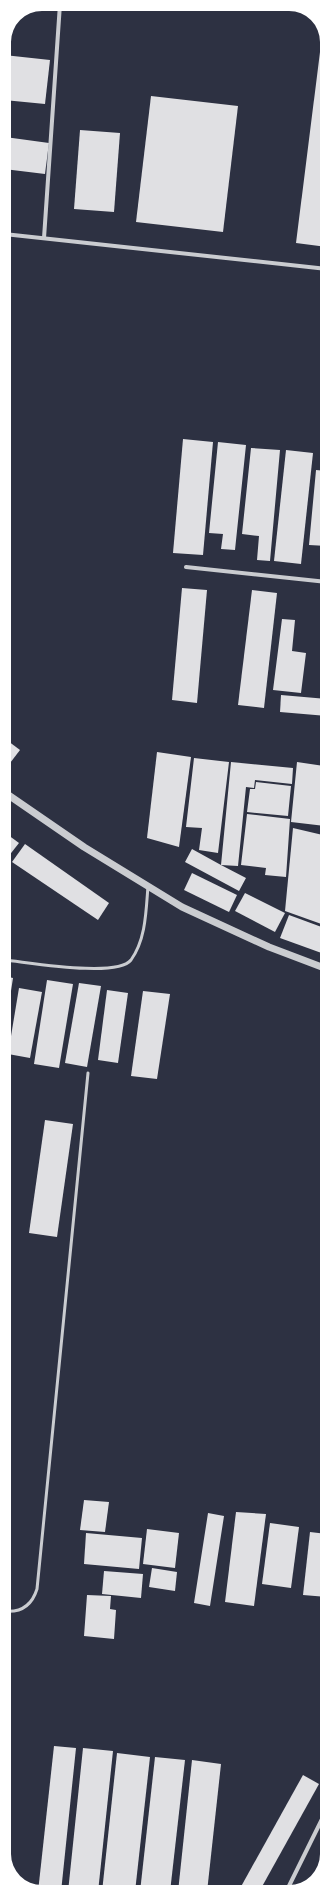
<svg xmlns="http://www.w3.org/2000/svg" width="331" height="1896" font-family="Ubuntu,sans-serif">
<style>
.building{fill:#e0e0e3}
.lines{fill:none;stroke-linecap:round;stroke-linejoin:round}
.service{stroke:#caccd0;stroke-width:3}
.minor{stroke:#caccd0;stroke-width:4}
.tertiary{stroke:#caccd0;stroke-width:7}
</style>
<rect width="100%" height="100%" fill="#2d3142"/>
<g class="building">
<path d="M320,52l7,1v194l-31,-4z"/>
<path d="M4,55l46,5 -5,44 -41,-4z"/>
<path d="M151,96l87,10 -15,126 -87,-10z"/>
<path d="M80,130l40,3 -6,79 -40,-3z"/>
<path d="M5,137l44,6 -4,31 -41,-5z"/>
<path d="M183,439l30,3 -10,113 -30,-2z"/>
<path d="M218,442l28,3 -11,105 -14,-1 2,-15 -14,-1z"/>
<path d="M251,448l29,2 -10,111 -13,-1 2,-24 -17,-2z"/>
<path d="M286,450l27,3 -12,111 -27,-3z"/>
<path d="M316,470l11,1v75l-18,-1z"/>
<path d="M182,588l25,2 -10,113 -25,-3z"/>
<path d="M252,590l25,3 -13,115 -26,-3z"/>
<path d="M282,619l13,1 -3,31 14,2 -5,40 -28,-3z"/>
<path d="M281,695l46,4v17l-47,-4z"/>
<path d="M4,738l16,12 -13,17 -3,-2z"/>
<path d="M157,752l34,5 -12,90 -32,-9z"/>
<path d="M194,758l35,4 -11,91 -19,-3 3,-22 -16,-1z"/>
<path d="M231,762l62,6 -1,16 -37,-4 -1,8 -8,-1 -8,79 -17,-1 25,13 -7,13 -54,-29 7,-13 29,16z"/>
<path d="M297,762l27,4 -2,14h5l-2,46 -34,-4z"/>
<path d="M256,782l35,4 -3,30 -41,-4 3,-23h5z"/>
<path d="M247,814l43,5 -4,58 -21,-2 1,-7 -25,-3z"/>
<path d="M293,828l34,8v90l-42,-15z"/>
<path d="M4,832l15,11 -15,19z"/>
<path d="M25,844l84,59 -11,17 -86,-58z"/>
<path d="M192,873l45,22 -8,17 -45,-22z"/>
<path d="M245,893l40,20 -10,19 -40,-21z"/>
<path d="M289,915l38,14v26l-47,-17z"/>
<path d="M4,976l9,2 -8,52 -1,-1z"/>
<path d="M47,980l26,4 -14,84 -25,-4z"/>
<path d="M79,983l22,3 -14,81 -22,-4z"/>
<path d="M19,988l23,4 -12,66 -22,-4z"/>
<path d="M107,990l21,3 -10,70 -20,-3z"/>
<path d="M143,991l27,3 -13,85 -26,-3z"/>
<path d="M45,1120l28,4 -16,113 -28,-4z"/>
<path d="M84,1500l25,2 -4,30 -25,-2z"/>
<path d="M236,1512l30,2 -12,92 -29,-4z"/>
<path d="M208,1513l16,3 -14,90 -16,-3z"/>
<path d="M270,1523l29,4 -8,61 -29,-4z"/>
<path d="M147,1529l32,4 -4,35 -32,-4z"/>
<path d="M310,1532l17,2v63l-24,-2z"/>
<path d="M86,1533l56,5 -3,31 -55,-5z"/>
<path d="M152,1568l25,4 -2,19 -26,-4z"/>
<path d="M104,1571l39,3 -2,24 -39,-4z"/>
<path d="M87,1595l24,1 -1,13 6,1 -2,29 -30,-3z"/>
<path d="M54,1746l22,2 -15,144h-23z"/>
<path d="M83,1748l30,3 -15,141h-30z"/>
<path d="M117,1753l33,4 -15,135h-33z"/>
<path d="M155,1757l30,3 -15,132h-30z"/>
<path d="M192,1760l29,4 -14,128h-29z"/>
<path d="M303,1775l16,9 -60,108h-21z"/>
</g>
<g class="lines">
<g class="service">
<path d="M4,960c23,2 113,18 127,0 15,-21 15,-49 17,-74"/>
<path d="M4,1611c18,2 28,-6 33,-22l51,-516"/>
</g>
<g class="minor">
<path d="M4,234l323,35"/>
<path d="M44,238l16,-234"/>
<path d="M186,567l141,15"/>
<path d="M286,1892l41,-83"/>
</g>
<path class="tertiary" d="M4,792l80,55 98,60 87,40 58,22"/>
</g>
<path d="M0 0H331V1896H0ZM42 11H289A31 31 0 0 1 320 42V1854A31 31 0 0 1 289 1885H42A31 31 0 0 1 11 1854V42A31 31 0 0 1 42 11Z" fill="#fff" fill-rule="evenodd"/>
</svg>
